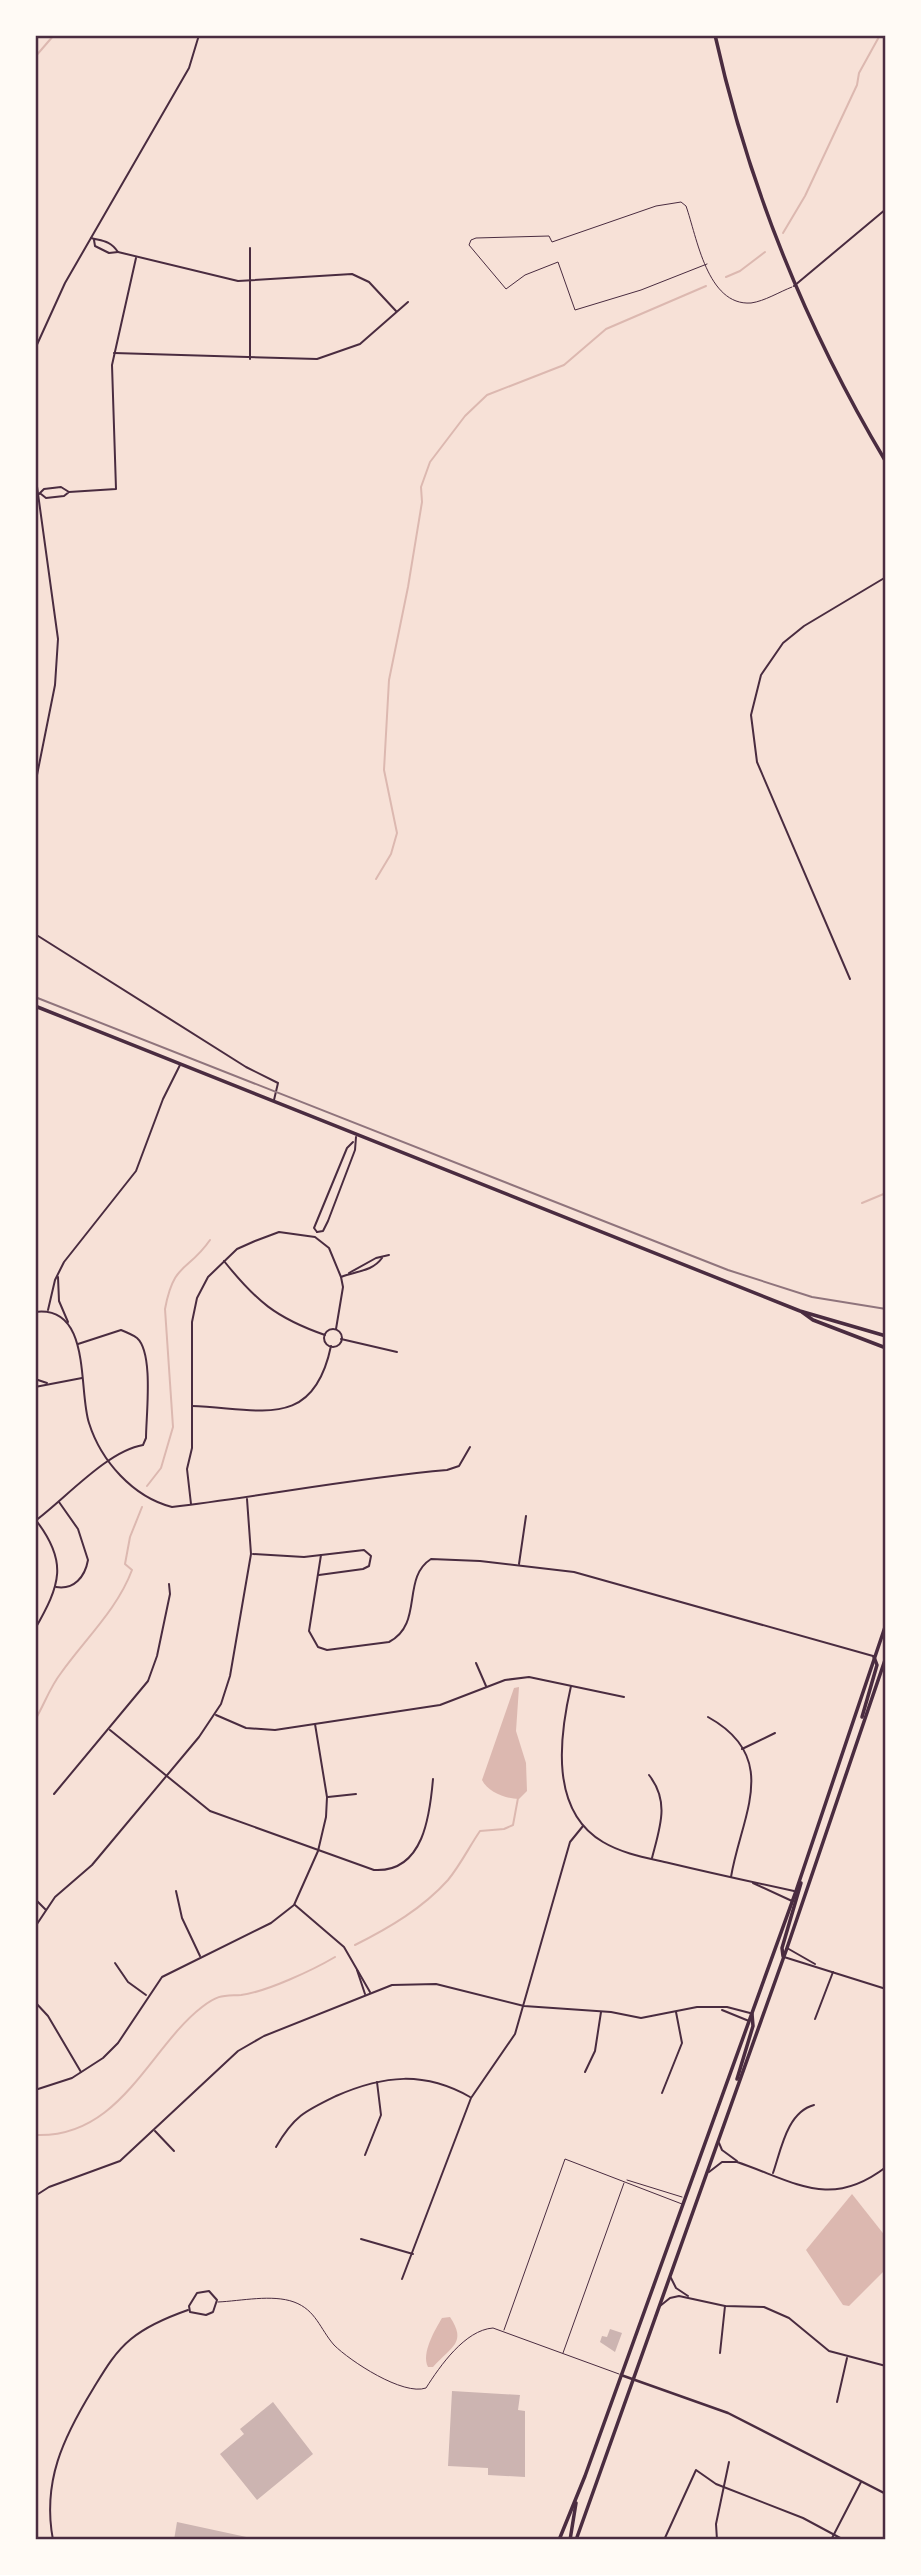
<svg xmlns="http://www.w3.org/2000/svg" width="921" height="2575" font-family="'Archivo Narrow',sans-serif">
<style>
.water{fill:#dcb8b0}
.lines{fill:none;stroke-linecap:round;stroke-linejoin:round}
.stream{stroke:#dcb8b0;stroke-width:2}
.building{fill:#ccb4b1}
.service{stroke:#4a2c40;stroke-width:1}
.minor{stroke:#4a2c40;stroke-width:2}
.tertiary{stroke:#4a2c40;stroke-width:2.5}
.primary{stroke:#4a2c40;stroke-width:3.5}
.rail{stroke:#8f747c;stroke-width:2}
.neatline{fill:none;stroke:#4a2c40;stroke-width:2.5}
</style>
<rect width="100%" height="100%" fill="#f7e1d7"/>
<g class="water">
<path d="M519,1687l-3,44 10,32 1,28 -8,8c-13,0 -31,-7 -37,-19l32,-92z"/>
<path d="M852,2194l34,43v32l-37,37 -6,-1 -37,-55z"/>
<path d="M450,2317c17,26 2,29 -17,50h-5c-7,-14 7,-37 14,-49z"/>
</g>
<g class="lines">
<g class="stream">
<path d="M35,57l19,-22"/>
<path d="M886,138v23"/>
<path d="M783,233l22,-37 52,-111 2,-12 21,-38"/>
<path d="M726,277l14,-6 25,-19"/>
<path d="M376,879l15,-25 6,-21 -13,-63 5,-90 19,-93 14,-85 -1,-15 9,-25 35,-46 22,-21 77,-30 42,-36 100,-43"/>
<path d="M862,1203l24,-10"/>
<path d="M147,1486l14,-18 12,-41 -8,-118c9,-48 23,-37 45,-69"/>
<path d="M35,1720c9,-15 15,-33 26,-47 24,-34 56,-63 71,-103l-7,-6 5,-27 12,-30"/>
<path d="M355,1945c34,-17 68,-37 93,-65 13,-16 21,-33 32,-49l24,-2 9,-4 5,-27"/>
<path d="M35,2135c85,4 114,-87 167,-128 17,-13 21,-11 39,-12 25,-3 72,-25 94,-38"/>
</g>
</g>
<g class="building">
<path d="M610,2329l12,4 -7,19 -15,-10 2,-6 5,1z"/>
<path d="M452,2391l68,4 -2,15 7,1v66l-37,-2v-7l-40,-2z"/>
<path d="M273,2402l40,52 -56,46 -37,-46 24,-20 -4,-5z"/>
<path d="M177,2522l74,16 -1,2h-76z"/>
</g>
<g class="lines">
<g class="service">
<path d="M707,264l-66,26 -66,20 -17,-48 -33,13 -19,14 -37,-44 2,-5 5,-2 73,-2 3,6 104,-36 25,-4 5,4c11,31 21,100 65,97 14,-2 28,-11 41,-16"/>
<path d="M627,2180l55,17"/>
<path d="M218,2302c23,-1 54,-8 76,0 22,8 26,27 40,43 16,16 69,51 92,43 14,-22 39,-58 67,-60l126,46"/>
<path d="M504,2330l61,-171 117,45"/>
<path d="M563,2353l61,-170"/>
</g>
<g class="minor">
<path d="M91,238c11,3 19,2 27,14l-9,1 -14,-7 -1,-6"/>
<path d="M118,252l120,29 114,-7 17,8 27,29"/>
<path d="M794,286l92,-77"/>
<path d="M35,349l30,-66 124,-215 10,-33"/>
<path d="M114,353l203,6 43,-15 48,-42"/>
<path d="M250,359v-111"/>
<path d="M35,472l23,167 -3,46 -20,100"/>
<path d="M69,492l47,-3 -4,-124 24,-107"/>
<path d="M39,494l5,-5 17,-2 8,5 -5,4 -18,2 -5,-4"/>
<path d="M35,934l211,133 32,16 -4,17"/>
<path d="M850,979l-93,-217 -6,-47 10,-40 22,-32 21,-17 82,-49"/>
<path d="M317,1232l6,-1 5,-10 27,-71 1,-13"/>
<path d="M317,1232l-3,-4 33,-80 6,-6"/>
<path d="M224,1261c32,40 52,57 101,74"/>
<path d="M349,1273l27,-15 13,-3"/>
<path d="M58,1277l1,24 9,21"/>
<path d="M341,1277c14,-6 31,-5 41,-19"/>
<path d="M48,1310l7,-30 9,-18 72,-91 27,-72 17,-34"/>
<path d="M35,1312c57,-7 43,78 54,111 12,38 44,74 83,84 92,-11 183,-29 275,-37l12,-4 11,-19"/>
<circle cx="333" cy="1338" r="9"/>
<path d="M341,1339l56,13"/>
<path d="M35,1379l12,4"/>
<path d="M35,1387l47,-9"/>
<path d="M192,1406c67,2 121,26 139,-60"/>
<path d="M191,1504l-4,-35 5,-21v-126l5,-24 11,-21 29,-28 18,-8 24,-9 36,5 14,11 12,29 2,10 -7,42"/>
<path d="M35,1519c34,43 25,66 0,110"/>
<path d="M35,1521c30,-22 72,-70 108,-76l3,-7c0,-22 8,-85 -9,-100 -4,-3 -11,-6 -16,-8l-43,14"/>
<path d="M253,1554l51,3 60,-7 7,6 -2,10 -6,3 -44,6"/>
<path d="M321,1555l-12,76 9,16 9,3 62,-8c35,-18 12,-64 42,-83l49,2 94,11 299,84"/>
<path d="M519,1564l7,-48"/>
<path d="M56,1587c18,3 29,-10 32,-27l-10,-31 -19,-27"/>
<path d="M476,1663l10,23"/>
<path d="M571,1686c-12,52 -21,125 32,156 20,12 45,16 66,21 42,10 83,19 125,28"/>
<path d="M216,1715l30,13 29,2 165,-25 65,-25 24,-3 95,20"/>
<path d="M708,1717c74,41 33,99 23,160"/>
<path d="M110,1730l100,81 164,59c50,3 56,-56 59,-91"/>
<path d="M742,1749l33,-16"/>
<path d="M649,1775c21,27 11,52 3,83"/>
<path d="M54,1794l94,-113 9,-25 13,-62 -1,-10"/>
<path d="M328,1797l28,-3"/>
<path d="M753,1883l39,18"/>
<path d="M176,1891l6,27 18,38"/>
<path d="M35,1899l11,11"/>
<path d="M295,1905l49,42 26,45"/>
<path d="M35,1927l20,-30 37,-32 107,-128 22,-33 9,-28 21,-122 -4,-55"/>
<path d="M787,1948l28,16"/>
<path d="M784,1957l102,32"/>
<path d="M115,1963l13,19 18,13"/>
<path d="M357,1970l8,24"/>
<path d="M35,2002l13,14 33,56"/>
<path d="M722,2010l27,11"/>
<path d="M815,2019l18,-47"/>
<path d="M585,2072l10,-21 6,-39"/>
<path d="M35,2090l37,-12 31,-20 15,-15 44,-66 109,-54 23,-18 24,-54 8,-34 1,-20 -12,-73"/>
<path d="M662,2093l20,-50 -6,-31"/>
<path d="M155,2131l19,20"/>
<path d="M719,2143l3,7 15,11"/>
<path d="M276,2147c18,-31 29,-36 60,-51 48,-21 88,-25 134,1"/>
<path d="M365,2155l16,-40 -4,-33"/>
<path d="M709,2172l13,-10h15c59,20 93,48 149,5"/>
<path d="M773,2173c8,-23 14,-61 41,-68"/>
<path d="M35,2196l14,-9 71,-26 118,-110 26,-15 128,-51 44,-1 88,22 87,6 30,6 56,-11h30l23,6"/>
<path d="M361,2239l52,15"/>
<path d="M671,2278l5,10 12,8"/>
<path d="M402,2279l69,-181 44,-64 55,-192 13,-16"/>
<path d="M209,2291l8,9 -4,12 -7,3 -16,-3 -1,-6 8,-13z"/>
<path d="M660,2306l10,-8 9,-2 46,10 39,1 25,11 40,33 57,15"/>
<path d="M720,2353l5,-47"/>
<path d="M837,2402l10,-44"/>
<path d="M53,2540c-11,-58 10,-102 40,-151 11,-18 21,-36 38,-50 17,-14 37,-22 57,-29"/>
<path d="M664,2540l32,-70 20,14 87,34 41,22"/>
<path d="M717,2540l-1,-16 13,-62"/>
<path d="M831,2540l30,-58"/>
</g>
<path class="tertiary" d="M621,2375l107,38 158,81"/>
<g class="primary">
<path d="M715,35c34,153 91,293 171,427"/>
<path d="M35,1006l765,305 86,25"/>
<path d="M802,1312l11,8 73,28"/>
<path d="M862,1717l15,-52 -3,-8"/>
<path d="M783,1956l-1,-8 19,-65"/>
<path d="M737,2079l16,-53 -1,-12"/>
<path d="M559,2540l26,-64 211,-585 90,-267"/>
<path d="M570,2540l6,-37"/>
<path d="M576,2540l211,-592 99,-291"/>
</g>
<path class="rail" d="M35,997l693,273 84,27 74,12"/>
</g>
<rect width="921" height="2575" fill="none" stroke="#fffaf5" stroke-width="74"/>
<rect x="37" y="37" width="847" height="2501" class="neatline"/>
</svg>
